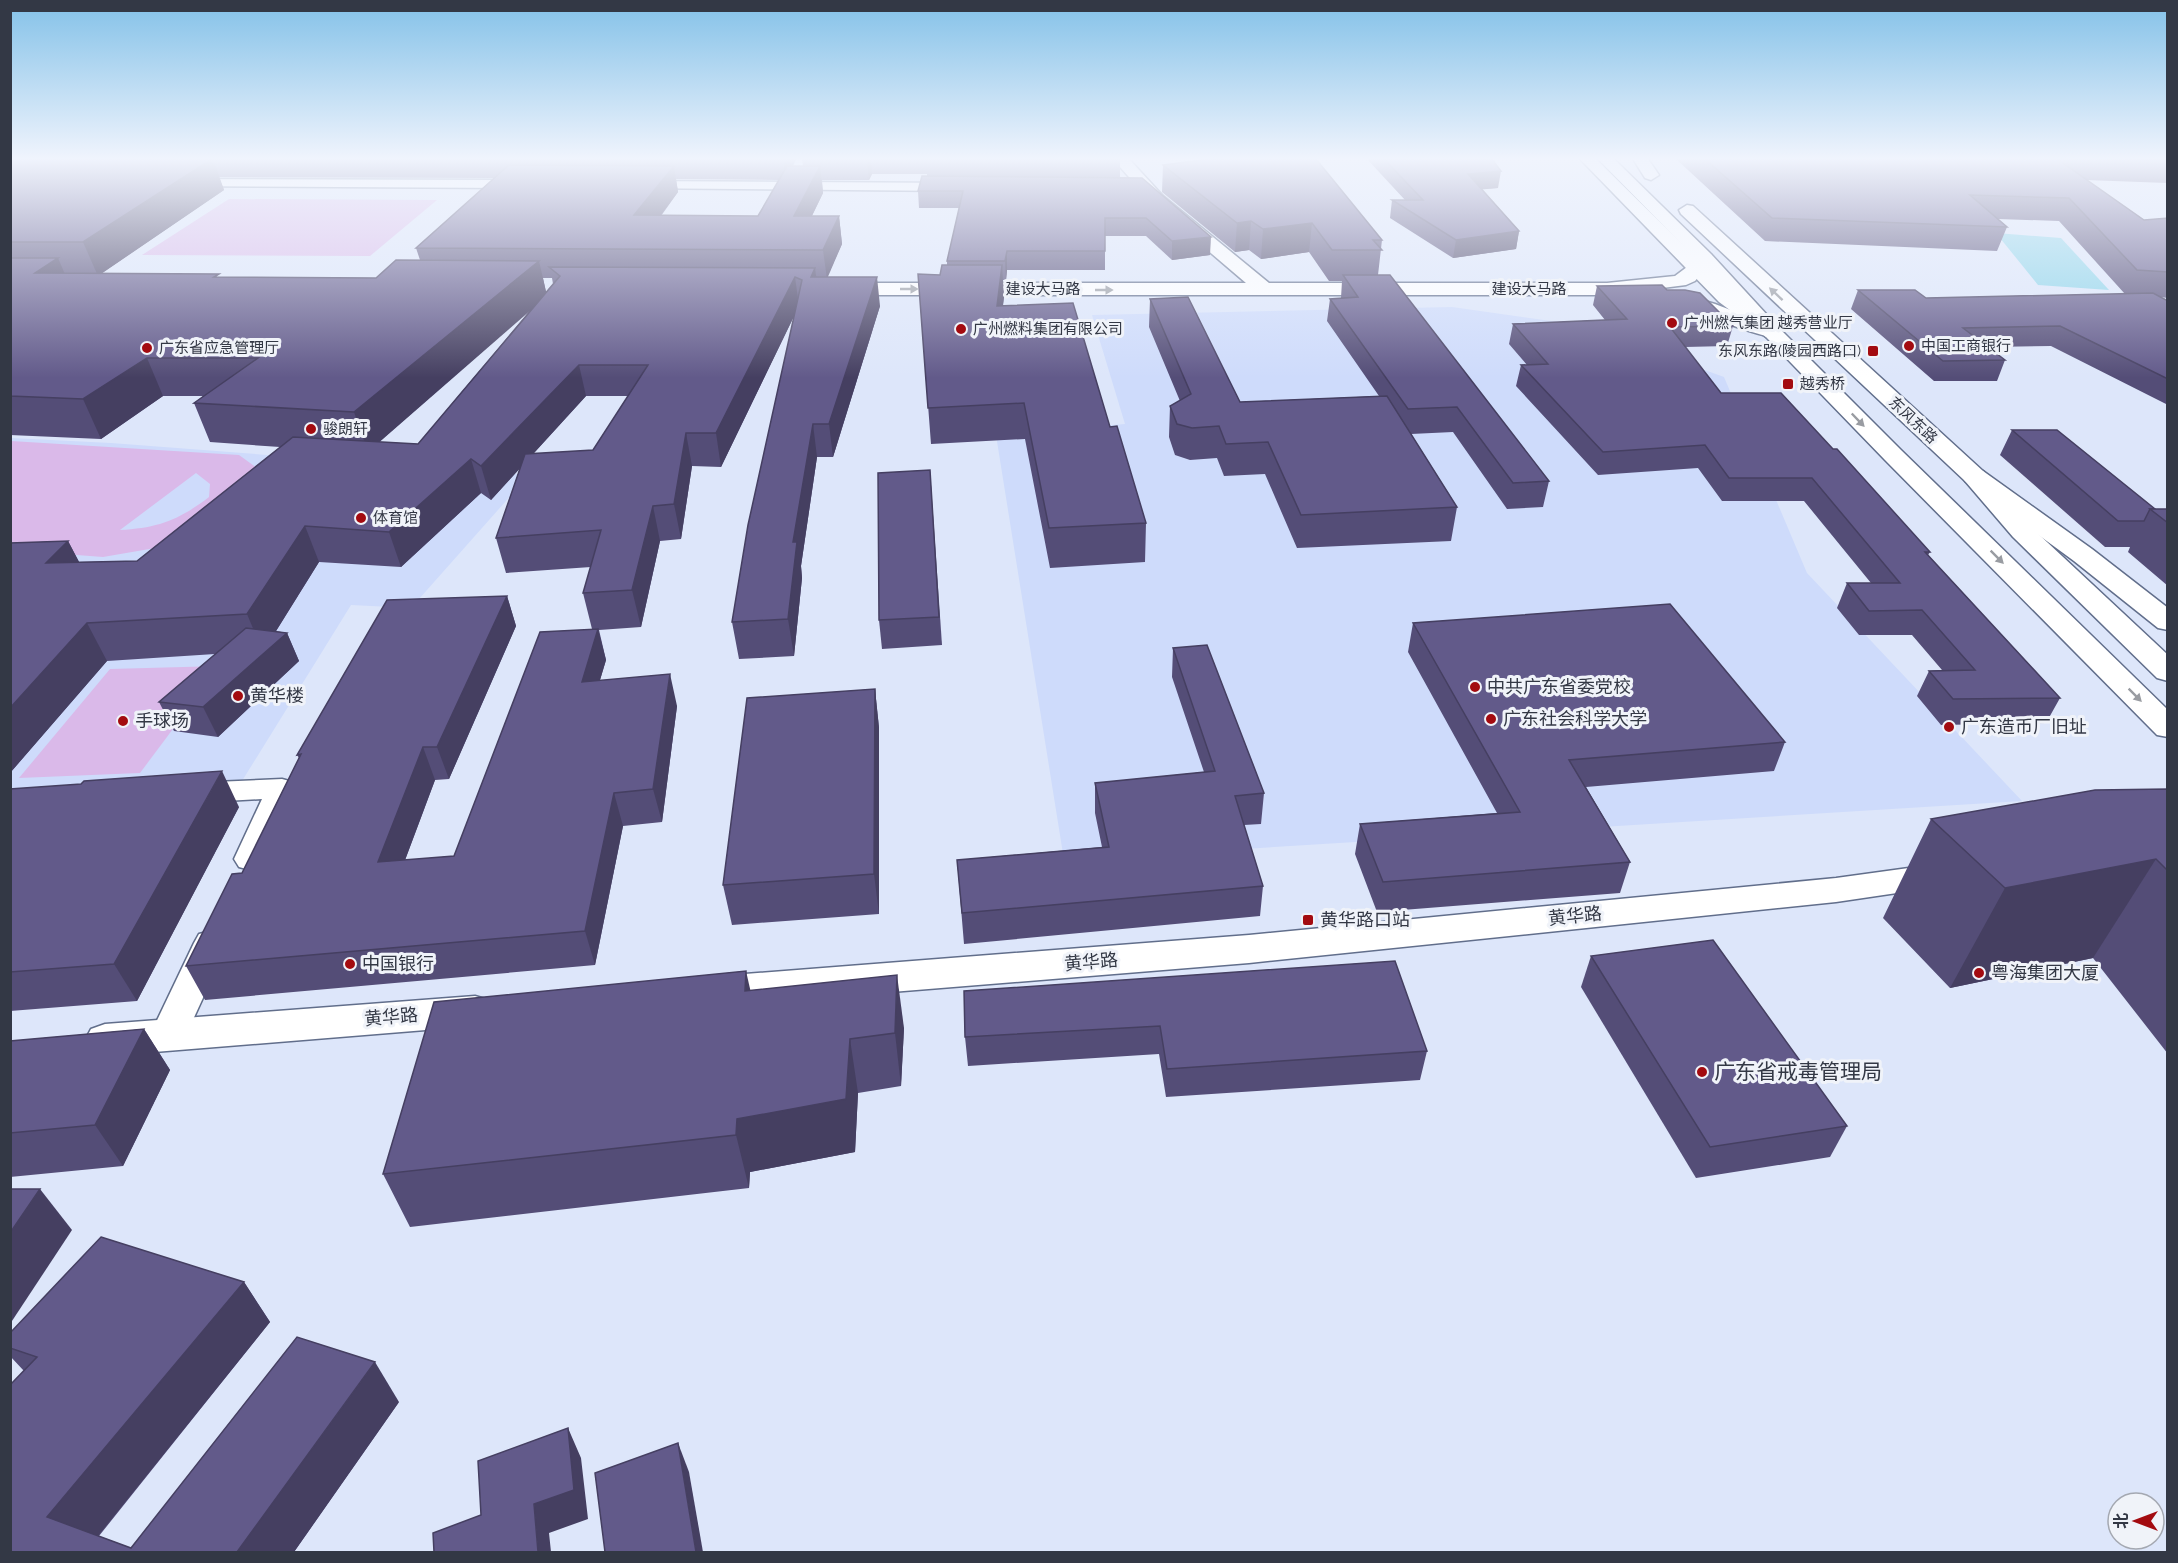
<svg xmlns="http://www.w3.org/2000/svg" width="2178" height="1563" font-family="Raleway,'Noto Sans SC',sans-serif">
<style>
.built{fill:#cedbfb}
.green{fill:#dab9e9;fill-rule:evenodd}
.water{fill:#8dd4e9}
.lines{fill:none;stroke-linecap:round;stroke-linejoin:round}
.street-casing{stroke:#616e8b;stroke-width:3}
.secondary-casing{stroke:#616e8b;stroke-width:3}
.primary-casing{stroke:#616e8b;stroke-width:3}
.highway-casing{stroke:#616e8b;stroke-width:3}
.street{fill:#fff;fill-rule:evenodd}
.secondary{fill:#fff;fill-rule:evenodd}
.primary{fill:#fff;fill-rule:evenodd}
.highway{fill:#fff;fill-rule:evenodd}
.wall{fill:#544d77;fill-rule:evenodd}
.shaded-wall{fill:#453f61}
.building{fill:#625a8a;stroke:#453f61;stroke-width:1.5}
.oneway{fill:#999ca2}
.poi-dot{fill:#a30b10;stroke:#f0f3f9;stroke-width:2}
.labels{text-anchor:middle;stroke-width:6;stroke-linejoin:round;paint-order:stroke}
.far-street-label{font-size:15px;fill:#333845;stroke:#f0f3f9}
.far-poi-label{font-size:15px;fill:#333845;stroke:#f0f3f9;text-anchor:start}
.poi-label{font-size:18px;fill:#333845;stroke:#f0f3f9;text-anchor:start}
.street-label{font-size:18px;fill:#333845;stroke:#f0f3f9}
.near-poi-label{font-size:21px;fill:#333845;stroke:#f0f3f9;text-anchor:start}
</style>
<rect width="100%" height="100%" fill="#dde6fa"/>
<g class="built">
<path d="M1452,307l128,18 144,52 83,196 215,228 -958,59 -68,-425 129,-11 -33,-109z"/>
<path d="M11,438l100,5 418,32 -118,133 -60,-3 -122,197 -218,5z"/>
</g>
<g class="green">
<path d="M229,199l208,1 -67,56 -228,-1z"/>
<path d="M11,441l228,14 22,16 -100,76 -58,10 -92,-7zM196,473l14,11 -1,13c-30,23 -51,31 -89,33z"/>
<path d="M220,666l-80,107 -121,5 91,-109z"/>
</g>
<path class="water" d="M1996,233l65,5 48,52 -71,-5z"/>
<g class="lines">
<g class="street-casing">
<g id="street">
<path d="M181,179l345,1 7,4 -7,4 -350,-2 -2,-3z"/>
<path d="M637,181l321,2 7,4 -7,4 -326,-3 -2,-3z"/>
<path d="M282,779l11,3 4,7 -31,70 -5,8 -11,3 -11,-3 -5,-8 28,-60 -72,4 -11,-3 -4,-7 4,-7 11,-3z"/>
<path d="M211,931l12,3 5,9 -42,92 -5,10 -13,4 -13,-4 -5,-10 44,-92 5,-9z"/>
</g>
</g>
<g class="secondary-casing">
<g id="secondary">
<path d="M1113,159h16l34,37 106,87h338l68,-7 16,-12h12l3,4 -11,13 -9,4 -79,10h-773l-7,-2 -2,-4 2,-4 7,-2h412l-95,-81z"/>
<path d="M1677,293l38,11 65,25 3,4 -3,4c-14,4 -89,-28 -110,-34l-3,-4 3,-4z"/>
<path d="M1945,863l13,3 5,9 -5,9 -122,18 -587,61 -543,44 -14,-5 -6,-10 6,-10 14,-5 543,-42 587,-57z"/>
<path d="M475,996l14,4 6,11 -6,11 -14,4 -370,30 -14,-5 -6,-11 6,-11 14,-5z"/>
</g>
</g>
<g class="primary-casing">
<g id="primary">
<path d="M1580,159h16l137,135 47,35 3,4 -3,4h-14l-47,-35z"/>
<path d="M1974,469l9,2 109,78 76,59v22l-10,-2 -84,-67 -109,-80 -3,-5 3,-5z"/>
</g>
</g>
<g class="highway-casing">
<g id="highway">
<path d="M1598,159h16l97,95 69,75 121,121 267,260v27l-11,-2 -272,-275 -119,-123 -67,-75z"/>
<path d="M1633,159h15l11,16 -8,5 -6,-2z"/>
<path d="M1687,205l6,1 290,265 48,56 137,128v26l-11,-3 -144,-141 -48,-56 -284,-267 -2,-4z"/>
</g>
</g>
<use href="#street" class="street"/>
<use href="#secondary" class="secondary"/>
<use href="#primary" class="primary"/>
<use href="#highway" class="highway"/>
</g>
<g class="wall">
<path d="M10,159h786l-3,7h10l-1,-7h318v18l90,78 -38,5 -26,-24h-41v34h-98l-1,10h-3l1,17 -1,9 107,121 36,96 -1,39 -95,6 -25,-129 -94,5 -13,-170 22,1 7,-10v-4l12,-53h-40l-1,-17 9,-15v-2h-55l-3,6h-47l1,13 -11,23h27l3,28 -15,33 53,29 -47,151h-16l-16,109 1,12 -8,78 -55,3 -7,-37 62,-306 -73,151 -29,-1 -11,73 -21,2 -19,86 -42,3 7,30 -6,20 77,26 -15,116 -39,4 -28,139 -390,35 -19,-34 56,-93 57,-115 -2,-3 210,-159 9,30 -67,153 -14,1 -30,80 49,-4 138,-227 -9,-36 8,-26 -85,6 -10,-35 24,-70 -29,32 -10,-7 -80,74 -82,-5 -43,69 11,2 12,28 -81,76 -44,-6 -15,-29 56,-48 -108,7 -97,112v-230l58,-2 11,21 58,-1 143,-114 -70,-5 -16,-39 9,-7h-40l-62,43 -91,-4zM219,177l275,1 -78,70 4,12 -44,18 -156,-1 -118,-4 122,-83zM676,179l103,1 -21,36h-97l17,-24zM543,278h9l1,6 -7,8zM532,308l-114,136 -39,-2zM586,396h42l-35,54 -60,4z"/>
<path d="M1367,159h125l6,29 -16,1 37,42 -3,18 -63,9 -63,-40 2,-18h13z"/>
<path d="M1676,159h492v24l-82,-3 58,40 24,-2v80l-8,-1 8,4v104l-117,-59 -63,1 17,13 -8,21h-63l-83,-72 7,-19 68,8 199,-4 -66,-73 -61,-2 9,8 -10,24 -232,-10z"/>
<path d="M1163,165l219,75 -4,35 171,206 -6,26 -36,2 -54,-77 -42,2 46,73 -6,34 -154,7 -32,-74 -41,2 -7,-18 -27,2 -15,-5 -6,-18 1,-31 10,-5 -31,-74 1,-28 90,103 139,-6 -52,-75 3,-22 11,-1 1,-17h-13l-20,-29 -48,7 -12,-9 -14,2 -73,-60z"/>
<path d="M1597,286l70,4 66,36 -6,20 -42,1 36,46 112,56 97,103 -2,3 132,143 -14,25 -105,2 -24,-29 12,-25 13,-1 -30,-35h-53l-22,-27 10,-25h24l-67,-82h-82l-24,-33 -100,7 -82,-89 5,-21h6l-18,-21 4,-20 92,-4 -12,-15z"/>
<path d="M2012,430l143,79h13v77l-40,-34 2,-5h-25l-105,-92z"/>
<path d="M930,470l12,175 -60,4 -3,-29z"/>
<path d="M1413,623l372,119 -11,29 -188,16 44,75 -10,31 -243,19 -22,-58 5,-30 137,-11 -89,-161z"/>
<path d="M1173,648l91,145 -3,31 -17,1 19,61 -3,30 -296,28 -7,-84 145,-13 -7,-34v-30l109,-11 -32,-95z"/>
<path d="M875,689l4,39v186l-147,11 -9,-40z"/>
<path d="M10,789l229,18 -102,194 -127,10z"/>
<path d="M2168,789v265l-75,-96 -143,30 -67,-70 48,-99z"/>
<path d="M1591,956l256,170 -17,31 -134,21 -115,-191z"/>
<path d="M751,990l153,38 -3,58 -43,7 -3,59 -105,20 -1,16 -339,39 -27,-53z"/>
<path d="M964,991l463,60 -7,29 -254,17 -7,-43 -191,12 -3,-29z"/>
<path d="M144,1029l26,41 -47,96 -113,11v-136z"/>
<path d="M244,1282l26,40 -171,214 32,12 268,-146 -105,150h-284l14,-181 -14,-15v-23z"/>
</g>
<g class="shaded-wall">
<path d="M213,159l11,31 -126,86 -15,-34z"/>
<path d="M783,159h13l-10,21z"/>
<path d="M867,159h4l1,15 -3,6z"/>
<path d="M674,166l4,26 -39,52 -5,-29z"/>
<path d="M820,166l3,27 -25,51 -4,-28z"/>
<path d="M1501,171l-3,17 -33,3 3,-17z"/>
<path d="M839,216l3,28 -15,35 -4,-29z"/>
<path d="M1251,221l-2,29 -14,2 2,-29z"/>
<path d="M1312,223l-3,29 -48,7 2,-30z"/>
<path d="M1519,231l-3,18 -63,9 3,-18z"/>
<path d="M1211,237l-1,18 -38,5v-19z"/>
<path d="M1007,251v19l-1,10 -1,-19z"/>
<path d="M58,258l15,35 -38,-20z"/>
<path d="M539,261l8,35 -179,156 -14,-40z"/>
<path d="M1002,265l2,32 -6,42 -1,-33z"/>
<path d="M815,268l4,29 -8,-20z"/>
<path d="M795,277l4,29 -78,161 -5,-34z"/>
<path d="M877,277l3,29 -47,151 -4,-33z"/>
<path d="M147,358l16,38 -62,43 -18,-40z"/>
<path d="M579,365l7,31 -95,104 -10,-34z"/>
<path d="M813,424l4,33 -16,109 1,12 -8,78 -6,-37 5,-77z"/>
<path d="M686,433l6,33 -11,73 -7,-35z"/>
<path d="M471,459l10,34 -80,74 -12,-35z"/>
<path d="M653,506l7,35 -19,86 -9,-37z"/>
<path d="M305,526l14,36 -56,90 -16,-38z"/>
<path d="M68,541l19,36 -41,-14z"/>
<path d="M507,596l9,30 -67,153 -12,-32z"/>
<path d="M87,623l20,38 -97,112v-65z"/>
<path d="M598,629l8,31 -16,53 -8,-31z"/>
<path d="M287,633l12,28 -81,76 -15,-30z"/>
<path d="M670,674l7,32 -15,116 -9,-33z"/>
<path d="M875,689l4,39v186l-5,-40z"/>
<path d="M423,747l12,33 -43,115 -14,-33z"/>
<path d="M222,771l17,36 -102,194 -23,-37z"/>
<path d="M614,793l9,33 -28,139 -10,-34z"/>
<path d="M2156,859l-63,99 -143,30 55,-100z"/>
<path d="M746,971l12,53 -13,-33z"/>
<path d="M897,975l7,53 -3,58 -6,-53z"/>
<path d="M144,1029l26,41 -47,96 -28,-41z"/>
<path d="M850,1039l8,54 -3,59 -105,20 -1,16 -13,-53 1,-16z"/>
<path d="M40,1189l32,41 -62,94v-91z"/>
<path d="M244,1282l26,40 -185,230 -38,-35z"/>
<path d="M375,1362l24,40 -105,150h-57z"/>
<path d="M568,1428l13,30 7,61 -39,14 2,19h-13l-4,-48z"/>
<path d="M678,1443l11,29 14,80h-7z"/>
</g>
<g class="building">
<path d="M10,159h202l-129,83h-73z"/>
<path d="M1209,159h107l66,81h-9l9,10h-50l-20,-27 -49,6 -12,-8 -14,2 -74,-58z"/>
<path d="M1384,159h108l9,12 -33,3 51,57 -63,9 -64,-40h31z"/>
<path d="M1705,159h352l87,61 24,-2v54l-31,-2 -68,-72 -99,-3 37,32 -235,-9z"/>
<path d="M2123,159h45v2z"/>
<path d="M509,165l165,1 -40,49 124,1 29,-50h33l-26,50h45l-16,34 -407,-2z"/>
<path d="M922,176l220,2 69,59 -39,4 -26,-23h-41v33h-98l-2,10h-58l16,-70h-45z"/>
<path d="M10,258h48l-23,15 184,1 -5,3 162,1 20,-18 143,1 -185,151 -160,-9 64,-45h-111l-64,41 -73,-3z"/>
<path d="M942,265h60l-5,41 76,-3 37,124 7,-1 29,97 -97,5 -25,-125 -96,5 -10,-134 22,1z"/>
<path d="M549,267l266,1 -4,9h66l-48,147h-16l-20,118h4l-9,77 -56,3 16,-97 54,-245 -7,-3 -79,156h-30l-12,71 -21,2 -21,84 -49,3 18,-63 -105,8 29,-84 68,-4 55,-85h-69l-98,101 -10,-7 -82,73 -84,-6 -58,88 -160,9 -77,85v-165l58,-2 -22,22 91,-2 156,-124 125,7 142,-168z"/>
<path d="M1343,275h47l159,206 -36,2 -56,-76 -49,2 -78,-110 28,-2z"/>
<path d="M1662,285l5,5h18l15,3 33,33 -63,1 51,66h60l52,56h4l93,103h-5l135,146 -107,1 -24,-28 46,-1 -53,-60 -53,1 -22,-28h53l-88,-105h-83l-24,-33 -102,7 -82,-87 27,-1 -35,-40 114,-5 -30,-33z"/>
<path d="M1858,290h57l11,8 227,-5 15,8v78l-108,-53 -97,2 42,32 -62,1z"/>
<path d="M1188,297l52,105 147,-6 70,111 -156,8 -33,-73 -42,2 -7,-18 -27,2 -15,-4 -7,-18 21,-12 -41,-95z"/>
<path d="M2012,430h45l98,79h-5l-6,12h-26z"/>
<path d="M930,470l9,147 -60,3 -1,-147z"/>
<path d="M2150,509h18v14z"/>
<path d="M507,596l-70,151h-14l-45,115 76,-6 86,-224 58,-3 -16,53 88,-8 -17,115 -39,4 -29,138 -399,35 46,-92 10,-1 59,-119 -4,1 90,-155z"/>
<path d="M1670,604l115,138 -216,18 61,102 -247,20 -23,-58 160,-12 -107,-189z"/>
<path d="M246,628l41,5 -84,74 -44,-5z"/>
<path d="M1207,645l57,148 -29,3 28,90 -301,27 -5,-53 152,-13 -14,-64 120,-12 -42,-123z"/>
<path d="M875,689l-1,185 -151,11 24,-187z"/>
<path d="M222,771l-108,193 -104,8v-183l71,-5 3,-3z"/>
<path d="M2168,789v82l-12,-12 -151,29 -74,-69 164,-29z"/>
<path d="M1713,940l134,186 -137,21 -119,-191z"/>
<path d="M1395,961l32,90 -260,18 -7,-43 -195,11 -1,-46z"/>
<path d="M746,971l-1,20 152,-16 -2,58 -45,6 -4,60 -109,20 -1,16 -353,39 51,-172z"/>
<path d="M144,1029l-49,96 -85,8v-92z"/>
<path d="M10,1189h30l-30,44z"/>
<path d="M101,1237l143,45 -197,235 84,31 166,-211 78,25 -138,190h-227v-167l27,-28 -27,-9v-15z"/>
<path d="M568,1428l6,62 -40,14 4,48h-104l-1,-19 48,-18 -3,-54z"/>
<path d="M678,1443l18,109h-91l-10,-79z"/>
</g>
<defs><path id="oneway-solid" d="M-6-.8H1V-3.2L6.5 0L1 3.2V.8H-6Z" transform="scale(1.5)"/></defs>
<g class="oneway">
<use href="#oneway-solid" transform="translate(909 289)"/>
<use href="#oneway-solid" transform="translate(1104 290)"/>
<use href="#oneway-solid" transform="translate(1776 294) rotate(-137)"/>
<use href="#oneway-solid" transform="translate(1858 420) rotate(46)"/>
<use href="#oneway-solid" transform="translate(1997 557) rotate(45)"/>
<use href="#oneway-solid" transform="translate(2135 695) rotate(45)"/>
</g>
<linearGradient id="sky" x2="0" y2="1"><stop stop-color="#83c1e8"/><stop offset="0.42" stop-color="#f0f4fd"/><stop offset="1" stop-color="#f0f4fd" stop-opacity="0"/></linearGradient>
<rect width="2178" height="378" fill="url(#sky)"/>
<g class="poi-dot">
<circle cx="1672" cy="323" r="6"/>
<circle cx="961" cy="329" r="6"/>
<circle cx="1909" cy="346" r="6"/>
<circle cx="147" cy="348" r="6"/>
<rect x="1867" y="345" width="12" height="12" rx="3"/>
<rect x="1782" y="378" width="12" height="12" rx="3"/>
<circle cx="311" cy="429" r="6"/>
<circle cx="361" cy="518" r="6"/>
<circle cx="1475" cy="687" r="6"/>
<circle cx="238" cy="696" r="6"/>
<circle cx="1491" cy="719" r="6"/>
<circle cx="123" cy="721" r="6"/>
<circle cx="1949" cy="727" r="6"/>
<rect x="1302" y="914" width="12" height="12" rx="3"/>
<circle cx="350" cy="964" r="6"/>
<circle cx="1979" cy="973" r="6"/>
<circle cx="1702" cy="1072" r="6"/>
</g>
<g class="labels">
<g class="far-street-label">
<text x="1043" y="294">建设大马路</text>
<text x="1529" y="294">建设大马路</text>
<text transform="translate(1913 420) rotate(43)" y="5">东风东路</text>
</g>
<g class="far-poi-label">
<text x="1684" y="328">广州燃气集团 越秀营业厅</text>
<text x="973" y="334">广州燃料集团有限公司</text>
<text x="1921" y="351">中国工商银行</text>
<text x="159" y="353">广东省应急管理厅</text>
<text x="1861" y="356" text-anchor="end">东风东路(陵园西路口)</text>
<text x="1800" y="389">越秀桥</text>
<text x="323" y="434">骏朗轩</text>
<text x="373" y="523">体育馆</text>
</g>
<g class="poi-label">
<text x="1487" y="693">中共广东省委党校</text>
<text x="250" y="702">黄华楼</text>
<text x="1503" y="725">广东社会科学大学</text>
<text x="135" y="727">手球场</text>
<text x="1961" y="733">广东造币厂旧址</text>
<text x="1320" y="926">黄华路口站</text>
<text x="362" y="970">中国银行</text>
<text x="1991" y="979">粤海集团大厦</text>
</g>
<g class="street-label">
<text transform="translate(1575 916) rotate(-6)" y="6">黄华路</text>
<text transform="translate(1091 962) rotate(-5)" y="6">黄华路</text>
<text transform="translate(391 1017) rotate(-5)" y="6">黄华路</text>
</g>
<g class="near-poi-label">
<text x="1714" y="1079">广东省戒毒管理局</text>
</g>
</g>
<rect width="2178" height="1563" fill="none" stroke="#333845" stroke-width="24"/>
<g transform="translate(2136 1521) rotate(270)"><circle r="28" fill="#f0f3f9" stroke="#a4a8b1" stroke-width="1.5"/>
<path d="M0-4.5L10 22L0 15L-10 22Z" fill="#a30b10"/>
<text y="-9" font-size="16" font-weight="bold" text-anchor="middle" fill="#333845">北</text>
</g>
</svg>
